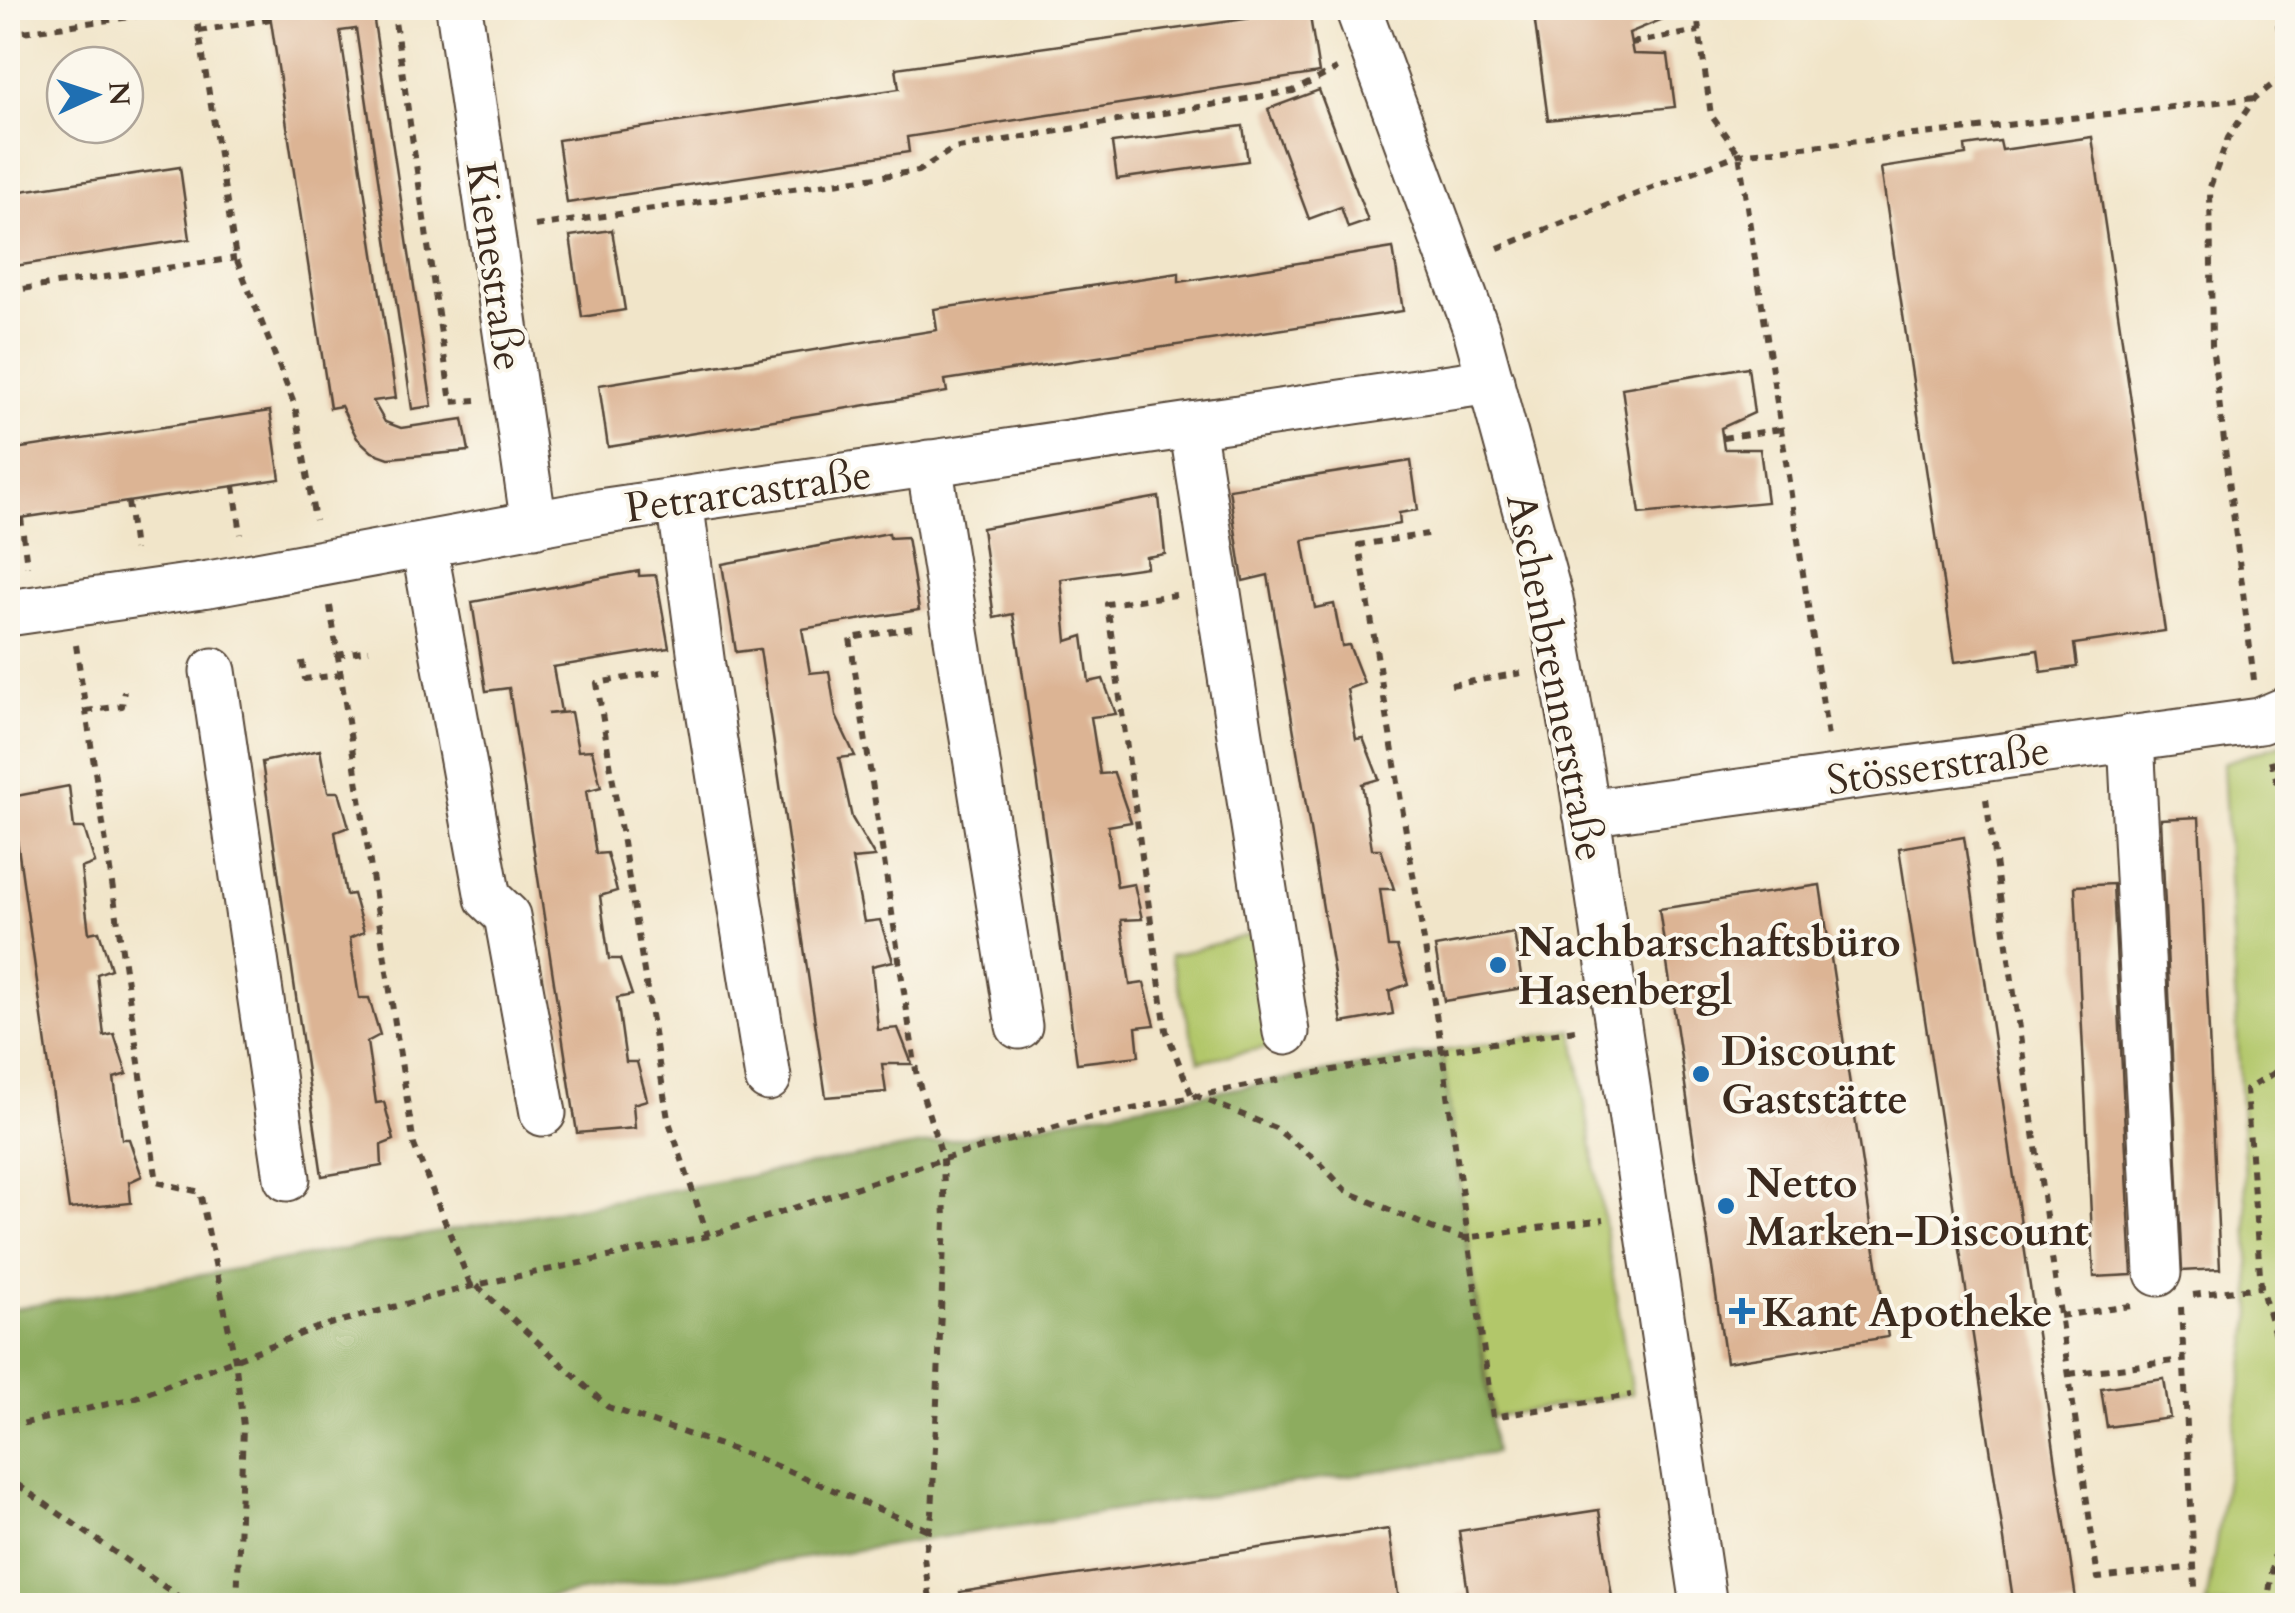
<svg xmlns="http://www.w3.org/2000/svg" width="2295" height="1613" font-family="Cardo,serif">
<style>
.green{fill:#b2c76b;stroke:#767844;stroke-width:2.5}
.forest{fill:#8dac5f;stroke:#646b3e;stroke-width:2.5}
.building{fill:#dcb494}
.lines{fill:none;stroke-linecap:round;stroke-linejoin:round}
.minor-casing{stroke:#564638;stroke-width:49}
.path{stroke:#564638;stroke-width:6;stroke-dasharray:8 8;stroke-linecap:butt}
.minor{stroke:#fff;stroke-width:45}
.poi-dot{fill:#1f6fb2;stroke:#fbf7ec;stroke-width:4}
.labels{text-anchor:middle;stroke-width:8;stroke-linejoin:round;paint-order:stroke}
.street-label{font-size:42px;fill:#3b2a1e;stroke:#fbf7ec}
.poi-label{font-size:42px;font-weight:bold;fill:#3b2a1e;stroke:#fbf7ec;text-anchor:start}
</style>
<rect width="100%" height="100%" fill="#fbf7ec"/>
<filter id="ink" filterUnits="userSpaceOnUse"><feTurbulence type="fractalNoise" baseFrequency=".01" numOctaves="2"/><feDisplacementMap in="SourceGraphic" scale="20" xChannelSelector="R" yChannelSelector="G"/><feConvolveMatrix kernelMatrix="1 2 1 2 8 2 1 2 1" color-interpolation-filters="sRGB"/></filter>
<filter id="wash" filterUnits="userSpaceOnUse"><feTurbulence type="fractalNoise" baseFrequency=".0048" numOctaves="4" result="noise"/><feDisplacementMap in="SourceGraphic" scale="40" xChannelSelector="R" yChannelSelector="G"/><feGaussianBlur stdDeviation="2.25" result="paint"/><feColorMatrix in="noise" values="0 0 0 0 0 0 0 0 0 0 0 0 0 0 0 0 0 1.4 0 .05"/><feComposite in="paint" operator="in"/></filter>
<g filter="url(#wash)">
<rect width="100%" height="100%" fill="#f1e5c9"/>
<g class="green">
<path d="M2287,742v863h-81l46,-291 -29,-551z"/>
<path d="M1252,934l22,112 -75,15 -29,-105z"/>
<path d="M1573,1030l59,364 -139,23 -51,-366z"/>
</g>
<path class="forest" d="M1442,1051l53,402 -999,152h-488v-295z"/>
<g id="blocks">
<g class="building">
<path d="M269,8h103l60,398 -20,3 -56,-380 -16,2 56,367 -23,3 12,21 16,6 62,-9 6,32 -80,7 -17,-6 -15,-14 -16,-32 -11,2z"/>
<path d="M1533,8h129l1,11 -34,14 4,21 35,1 7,52 -127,13z"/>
<path d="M1309,10l10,63 -412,64 2,15 -342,51 -9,-63 341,-51 -3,-21z"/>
<path d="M1319,90l49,131 -20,7 -7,-21 -32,12 -41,-110z"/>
<path d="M1243,126l5,35 -131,18 -5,-36z"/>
<path d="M2092,137l73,494 -91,13 3,23 -36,5 -3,-22 -83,12 -74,-494 85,-13 -1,-9 35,-5 2,9z"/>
<path d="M180,167l10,72 -182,28v-74z"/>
<path d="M612,230l13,80 -43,7 -12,-81z"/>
<path d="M1393,248l10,63 -458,69 2,12 -339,55 -9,-62 338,-55 -3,-21 245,-36v9z"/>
<path d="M1748,367l6,46 -33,15 3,21h36l7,53 -127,12 -18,-126z"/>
<path d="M270,411l10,68 -272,41v-70z"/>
<path d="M1411,461l7,49 -19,3 1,11 -97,16 12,68 19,-4 8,42 7,-1 15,38 -17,6 9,50 7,-1 16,41 -17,5 10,65h9l13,40h-14l8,58h9l11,37 -19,7 4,23 -51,9 -74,-448 -25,6 -14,-92z"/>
<path d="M1159,497l6,57 -19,3 1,10 -86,12 6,62 16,-5 6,46 14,-3 13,35 -25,3 9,57 14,-1 17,49 -23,4 9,61 17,-3 8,35 -21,1 9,65 14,-2 11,42 -19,2 3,29 -62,7 -58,-415 -6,-34 -19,4 -12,-90z"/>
<path d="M889,533l1,5 17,-1 12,73 -117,19 8,44 19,-2 7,45 19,40 -16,2 13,60 23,39 -23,2 12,63 16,-2 13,41 -21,5 6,64 20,-2 14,36h-30l4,28 -60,5 -66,-448 -24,3 -14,-88z"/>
<path d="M639,571v5l17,-1 13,73 -116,19 8,45 -14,2 24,-2 7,39 14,-1 9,37 -15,4 10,63 11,-1 10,38 -17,5 9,63h11l12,36 -15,3 9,64h11l10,38 -14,4 2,24 -58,5 -68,-445 -23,3 -14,-89z"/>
<path d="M320,750l8,42h11l10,35 -14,5 11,63 7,-1 11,38 -14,6 9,60h10l11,37 -13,7 9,61 8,-1 10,38 -13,5 1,21 -60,10 -60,-414z"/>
<path d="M69,786l5,42h10l11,35 -14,5 8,65 10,-2 12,38 -14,5 7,62 10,-2 13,40 -13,4 8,61h7l13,37 -13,6 2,21 -62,6 -58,-412z"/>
<path d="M2199,817l21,452 -38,2 -21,-452z"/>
<path d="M1964,837l113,769h-63l-115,-758z"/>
<path d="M2113,884l19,391 -38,2 -19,-391z"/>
<path d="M1820,885l68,452 -162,25 -67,-453z"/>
<path d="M1514,933l9,55 -79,13 -9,-54z"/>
<path d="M2164,1379l6,39 -63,9 -6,-39z"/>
<path d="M1599,1510l14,94 -155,2 -1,-12 11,-1 -9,-62z"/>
<path d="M1389,1529l10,72 -28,5h-409l-2,-14z"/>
</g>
</g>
</g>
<g filter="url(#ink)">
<use href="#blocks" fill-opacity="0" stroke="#564638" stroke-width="2.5"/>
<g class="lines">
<g class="minor-casing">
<g id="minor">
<path d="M459,8l75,517"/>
<path d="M1358,8l118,321 74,270 31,176 123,831"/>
<path d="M1192,425l94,607"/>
<path d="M929,463l90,563"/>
<path d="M680,500l22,166 66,412"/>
<path d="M424,546l64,352 19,18 36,197"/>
<path d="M8,613l201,-29 390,-72 892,-131"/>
<path d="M213,671l74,507"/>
<path d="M2131,738l27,535"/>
<path d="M1586,813l674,-92 28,-12"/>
</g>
</g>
<g class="path">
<path d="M195,8l41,250 59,148 20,114"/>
<path d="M393,8l58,394 25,-2"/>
<path d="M1696,8l15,107 28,39 89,583"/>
<path d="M2276,8l9,67"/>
<path d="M199,31l72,-12"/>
<path d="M8,34l187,-26"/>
<path d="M1631,43l68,-12"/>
<path d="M535,226l383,-55 35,-22 340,-58 44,-22"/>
<path d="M1498,248l241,-94 516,-56"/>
<path d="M8,291l228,-33"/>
<path d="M1723,438l58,-9"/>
<path d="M234,486l7,48"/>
<path d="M128,502l6,48"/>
<path d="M21,518l6,48"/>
<path d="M1176,595l-69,9 59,426 25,64"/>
<path d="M330,606l84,539 57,141"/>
<path d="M912,628l-62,10 67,439 26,82 2,62 -13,293 -8,44 7,48"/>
<path d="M76,645l81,537 43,10 35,167 8,67 -6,180"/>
<path d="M337,655l32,-5"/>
<path d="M302,661l3,18 35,-4"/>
<path d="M661,672l-64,11 71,436 40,117"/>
<path d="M2254,680l-42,-335 -2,-158 18,-49 27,-40 30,-23"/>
<path d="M1451,685l70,-12"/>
<path d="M86,711l36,-5 2,-15"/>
<path d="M2271,760l17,61"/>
<path d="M1986,799l112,779 97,-11"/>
<path d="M1575,1030l-133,21 51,366 138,-22"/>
<path d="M2288,1064l-42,26 15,197 19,65 8,105"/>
<path d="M1299,1076l143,-25 -83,-506 68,-11"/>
<path d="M1194,1095l81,33 44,34 27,29 88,38 31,9 139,-19"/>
<path d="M477,1286l131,121 147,50 173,73"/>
<path d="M2193,1295l68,-8"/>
<path d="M2181,1307l15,299"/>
<path d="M2060,1316l71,-10"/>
<path d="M2069,1374l114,-14"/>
<path d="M8,1427l126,-29 185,-71 157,-42 232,-49 235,-77 144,-41 200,-40"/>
<path d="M8,1472l10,13 174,121"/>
<path d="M2267,1606l21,-142"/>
</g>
<use href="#minor" class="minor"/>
</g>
</g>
<g class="poi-dot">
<circle cx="1498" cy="965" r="10"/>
<circle cx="1701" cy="1074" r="10"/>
<circle cx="1726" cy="1206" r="10"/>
<path d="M1737 1296h10v10h10v10h-10v10h-10v-10h-10v-10h10z"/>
</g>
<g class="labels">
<g class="street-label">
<text transform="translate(496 266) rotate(82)" y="15">Kienestraße</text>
<text transform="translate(748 490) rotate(-8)" y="15">Petrarcastraße</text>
<text transform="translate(1557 677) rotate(79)" y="15">Aschenbrennerstraße</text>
<text transform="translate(1938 764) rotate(-8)" y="15">Stösserstraße</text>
</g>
<g class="poi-label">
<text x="1518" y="956">Nachbarschaftsbüro<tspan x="1518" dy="48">Hasenbergl</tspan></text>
<text x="1721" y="1065">Discount<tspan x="1721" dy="48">Gaststätte</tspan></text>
<text x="1746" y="1197">Netto<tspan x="1746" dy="48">Marken-Discount</tspan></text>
<text x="1762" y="1326">Kant Apotheke</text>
</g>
</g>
<rect width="2295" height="1613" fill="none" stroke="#fbf7ec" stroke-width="40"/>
<g transform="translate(95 95) rotate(87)"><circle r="48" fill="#fbf7ec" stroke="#aea59a" stroke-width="2.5"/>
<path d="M0-8L18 38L0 25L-18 38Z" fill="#1f6fb2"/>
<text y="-15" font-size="28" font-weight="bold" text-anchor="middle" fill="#3b2a1e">N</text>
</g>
</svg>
